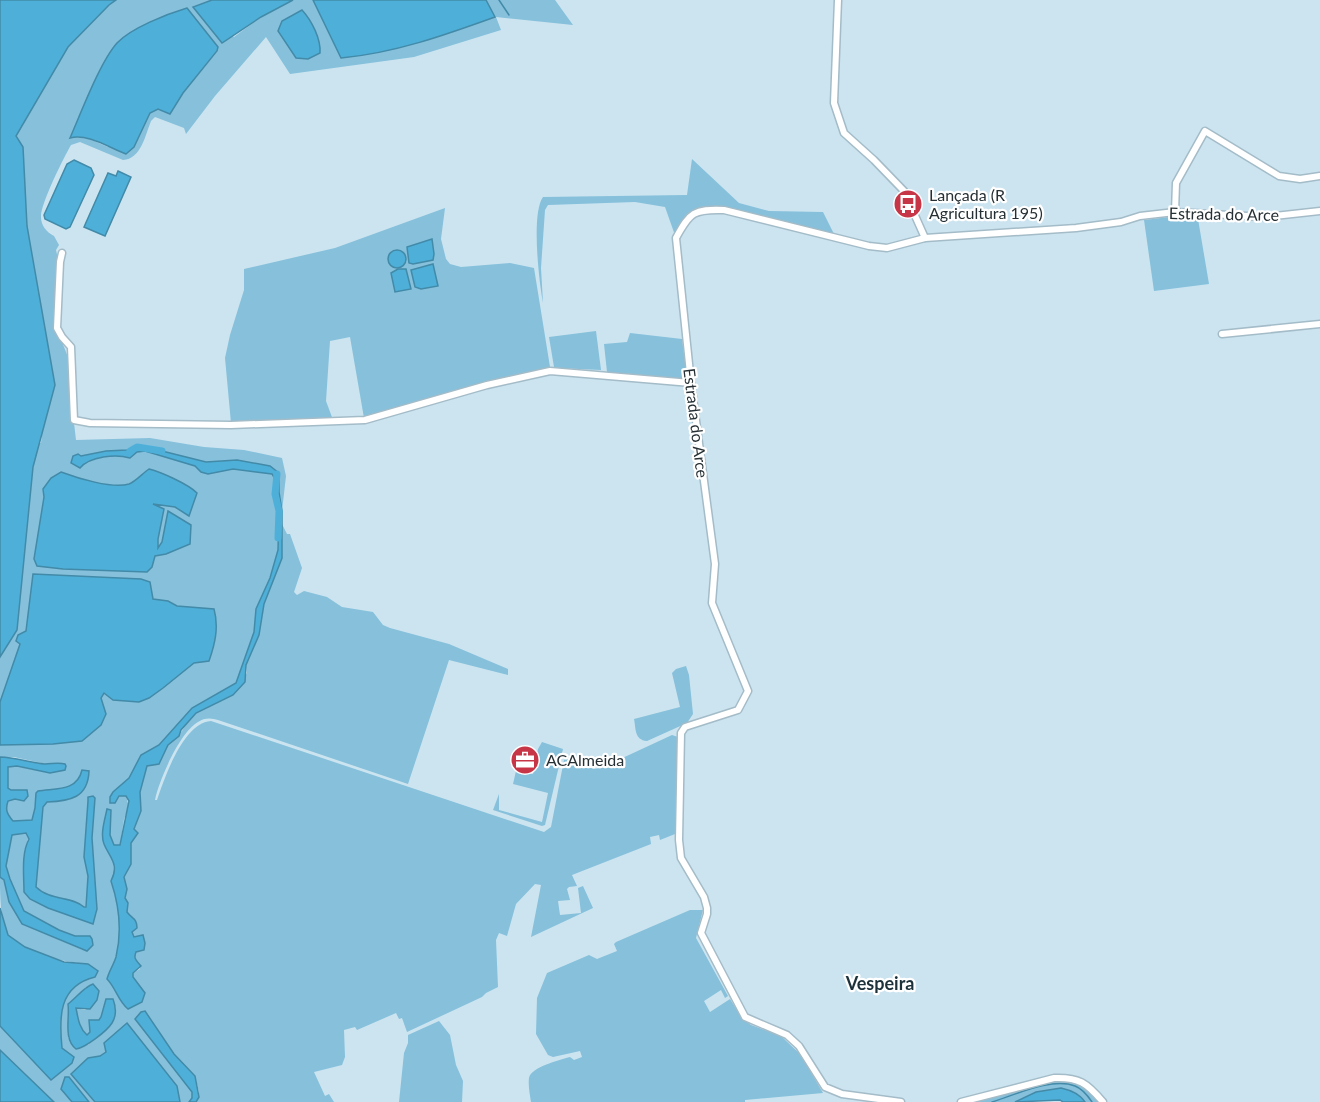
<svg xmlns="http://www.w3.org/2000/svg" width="1320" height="1102" font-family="Lato,sans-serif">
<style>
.green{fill:#86c0db;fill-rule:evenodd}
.water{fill:#4eb0d9;stroke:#428aa8;stroke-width:1.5}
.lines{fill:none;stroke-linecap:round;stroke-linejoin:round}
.stream{stroke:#428aa8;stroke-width:1.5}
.canal{stroke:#4eb0d9;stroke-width:7}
.minor-casing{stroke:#a4bcc8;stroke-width:9}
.minor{stroke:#fff;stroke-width:6}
.labels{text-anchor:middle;stroke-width:4.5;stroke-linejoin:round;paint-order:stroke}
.poi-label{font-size:16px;fill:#263034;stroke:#fff;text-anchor:start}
.street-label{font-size:16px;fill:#263034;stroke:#fff}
.neighbourhood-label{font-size:18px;font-weight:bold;fill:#1c313a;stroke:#fff}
</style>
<rect width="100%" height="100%" fill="#cbe4f0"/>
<g class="green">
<path d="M0,0h212l-19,7 41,30 27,-20 32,-17h20l29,58 43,-7 73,-21 26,-30h71l18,25 -77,-8 5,13 -87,27 -124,17 -24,-37 -51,59 -29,38 -2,-6 -29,-11 -4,4c-6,15 -10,38 -28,39l-43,-18 -9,3c-7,12 -31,60 -30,72 0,8 5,15 13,19l5,9 -3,5 2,9 -4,63 14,35 4,64 2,2 2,17 74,-2 54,9 40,3 38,8 4,18 -4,35 -3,-19v-19l-73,-11 -69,-15 -10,3 -21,1 -25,5 5,6c13,-5 31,-8 44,-4l7,-6 8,-1 50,15 6,6 7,2 24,-5 40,5 4,7 -1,13 4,17 -1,39 -8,28 -14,31 -2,23 -18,51 -44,25 -33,37 -18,10 -12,23 -16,14 3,7 3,-3h7l3,11 -5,12 -4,26h-6l-4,-10 -7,8c8,11 15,24 8,38 8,24 11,51 5,76 -2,7 -7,14 -8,22 8,9 10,22 20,30l5,-36 7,-4 -5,-13 1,-4 -4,-20 2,-2 -7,-18 -2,-14 2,-9 -3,-12 7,-34 7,-10 -4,-3 7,-19 -1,-20 7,-25 12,-2 9,-19 11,-9 9,-15 8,-8 37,-18 14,-22 -1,-8 13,-30 5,-31 18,-46v-34l5,10h3l12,34 -8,24 3,3 7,-4 23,6 15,10 31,5 10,13 7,3 59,16 59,25v6l-59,-15 -41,124 -187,-63c-8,-3 -16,-4 -23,1 -18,10 -39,58 -43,78h2c8,-23 26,-77 54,-79l333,111 7,-5 13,-67 7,-7 14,13 9,3 7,-1 71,-33 6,2 -3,97 -15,6 -1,-5 -9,2 1,7 -79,31 5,11 -8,1 -2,2 3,11 -12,1 2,14 21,-2 -3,-25 5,-2 10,22 -62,29 10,-52 -6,-1 -19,20 -9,32 -8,-3 -3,7 2,47 -12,6 -4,4 -75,35 -5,-14 -3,1 -3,-6 -39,17 -2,-3 -11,3 1,27 -3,8 -28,7 11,24 4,-2 5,8h-138l3,-10 -4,-16 -21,-22 -29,-43 -10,8 57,73v6l-3,4h-9l-3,-16 -71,-34 -6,4 -12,2 -16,16 23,28h-6l-20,-25h-4l-4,12 11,13h-72v-76l52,53 22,-22 -12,-8c-3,-31 -4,-63 33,-72l-7,-13c-23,-2 -62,-9 -79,-28 -9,-11 -9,-45 -9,-59l4,3 5,22 13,22 61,26 10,-5 -1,-6 -2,-3h-15l-16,-6 -35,-19 -15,-32 -3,-13 6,-31 14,-2 3,3 -3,9 -2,47 24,16 24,7 17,8 7,-8 1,-6 -5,-71 3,-40 -7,3 -4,56 4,19 -1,29 -3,2c-12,-11 -34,-6 -48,-20l7,-80 3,-5 24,-3 10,-20c-12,13 -29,8 -44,14l-1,15 -3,12 -19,1c-6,-7 -8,-11 -5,-20l7,-2 9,2 4,-5v-4l-8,-2h-9l-3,-2v-21l9,-1 17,4 31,-6h-19l-32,-7h-14v-323l41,9 1,-8zM118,42l100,5 -1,5 -34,41 -13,20 -12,-4 -8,4 -42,34 -21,-9 -17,-1 38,-81zM86,987l13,4 -2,9 -12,10 -9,-2c1,10 4,20 11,27l3,-3 -1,-12h10l2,-3 4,-15 8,-3 3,10 -18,27 -10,9 -20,-7v-34l9,-6z"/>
<path d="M692,159l47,44 30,8 54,1 13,26 -112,-28 -22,-1 -16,11 -10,18 -11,-31 -30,-5 -87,3 -3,5 -4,58 2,35c-4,-22 -12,-89 0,-106l144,-2z"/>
<path d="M445,208l-4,31 5,20 4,5 11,3 49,-4 24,5 16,99 -8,6 -178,45 -14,-81 -20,4 -4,60 7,19 -102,3 -6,-65 5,-23 14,-45v-21l91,-21z"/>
<path d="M1178,216l20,3 11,65 -55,7 -10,-71z"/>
<path d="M596,331l5,39 -44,-2 -3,-1 -5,-30z"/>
<path d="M630,333l52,6 5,36 -8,5 -72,-8 -3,-28 23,-2z"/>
<path d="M686,666l3,9 4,39 -6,9 -40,18c-13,-1 -11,-13 -13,-22l46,-12 -8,-34 4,-4z"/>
<path d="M542,742l21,7 -18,76 -3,1 -49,-16 6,-16v16l43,12 6,-29 -35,-9 3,-13 17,3 5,-25z"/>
<path d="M690,910h13l-7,28 32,58 -3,2 -4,-8 -17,11 6,11 20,-13 12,19 9,7 30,11 20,19 22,38 -78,7v2h-214c-1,-7 -3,-16 -2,-24 2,-11 31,-18 41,-21l4,3 8,-3 -2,-6 -27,6 -5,-2 -12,-21 1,-36 10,-25 42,-18 8,4 20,-8 -3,-7 2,-2z"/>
<path d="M439,1021l11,14 6,30 7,16 -1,21h-63l5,-49 4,-10v-8z"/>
<path d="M1066,1079l16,5 17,18h-14l-3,-5 -21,-9 -25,4 -21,10h-43l81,-21z"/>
</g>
<g class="water">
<path d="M0,0h116l-7,5 -41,42 -52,89 7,11 4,79 28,159 -22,82 -16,163 -17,27z"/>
<path d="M212,0h81l-32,17 -39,26 -29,-36z"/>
<path d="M313,0h173l9,17c-50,18 -100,36 -154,41z"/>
<path d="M187,8l31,39 -1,4 -34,42 -13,21 -12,-5 -8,4 -16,34 -8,7c-16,-6 -39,-21 -56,-16 11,-25 30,-76 47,-95 14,-15 50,-29 70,-35z"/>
<path d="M302,10c10,11 19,29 18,43l-12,6 -12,-1 -18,-27 4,-10z"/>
<path d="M74,160l17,8 3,7 -24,52 -4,2 -21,-10 -1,-4 23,-51z"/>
<path d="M118,171l13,6 -26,59 -21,-9 24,-54 8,3z"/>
<path d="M432,239l2,15 -1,6 -20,4 -4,-1 -2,-16z"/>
<circle cx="397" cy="259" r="9"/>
<path d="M433,264l5,22 -17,3 -6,-2 -4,-17z"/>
<path d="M398,269h8l5,20 -16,3 -4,-19z"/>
<path d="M137,447l17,2 52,13 31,-2 33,6 9,7v19l3,19v47l-18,46 -5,31 -13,30 -1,17 -12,13 -37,18 -15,17 -2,6 -11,9 -9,19 -12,2 -7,26 1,19 -7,18 4,4 -7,10v21l-7,13 3,12 -2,9 3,5 -1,9c5,7 10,6 10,16l-5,4 2,5 9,-2 2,8 -1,7 -8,2c-3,7 1,9 5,14l-8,7v4l12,16 -3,9 -14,7c-10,-8 -12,-21 -21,-30 2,-8 7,-15 9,-22 6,-25 3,-52 -5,-76 9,-17 -2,-24 -7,-37 -4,-10 1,-25 3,-35l4,1 -1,25 4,10h6l9,-44 -3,-5h-7l-4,7h-5v-6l3,-5 16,-14 12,-23 18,-10 33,-37 44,-25 18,-51 2,-23 14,-31 8,-28 1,-39 -4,-17 1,-13 -4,-7 -39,-5 -25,5 -7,-2 -6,-6 -50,-15 -8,1 -7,6c-14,-4 -40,-2 -50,10l-9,-5 2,-7 5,-2 3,2 25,-5 21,-1z"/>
<path d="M149,469c12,3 39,15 48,24l-8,23 -14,-9 -22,-3 11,5 -6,30v9l4,-6 6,-31 23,14 -1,19 -24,10 -11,2 -3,11 -5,5 -84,-3 -26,-3 -3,-7 10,-62 -1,-8 8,-11 10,-6c16,6 51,17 68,12 6,-2 14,-11 20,-15z"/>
<path d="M33,574l108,5 9,3 3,17 15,2 9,5 37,3c5,18 1,35 -5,52l-15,2 -31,25 -14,10 -10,4 -26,-2 -9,-7 -3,5 5,16 -5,11 -19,16 -29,3 -53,1v-43l20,-58 -4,-3 2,-6 8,-4z"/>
<path d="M0,757c16,0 29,6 45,7 7,0 13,-2 20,0l1,2 -1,4 -15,3 -33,-7 -9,1v21l3,2h16l1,6 -4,5 -9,-2 -7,2c-3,9 -1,13 5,20l19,-1 3,-12 1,-15 2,-2c17,-3 39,1 44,-21l7,1c-1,27 -19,30 -42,31l-4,5 -7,80c14,14 36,9 48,20h2l2,-31 -4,-19 4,-56v-4l5,-1 2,2 -3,40 5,71 -4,15 -45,-16 -18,-9 -6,-7c0,-17 -3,-38 5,-53l-3,-6 -14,2 -6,31 4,13 14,32 35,19 16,6h15l2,3 1,6 -6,6 -65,-27 -13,-22 -5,-22 -4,-3z"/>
<path d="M0,908l8,27 17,12 39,15 24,2 10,7 -3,6c-37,9 -36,41 -33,71l12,9 -2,6 -21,17 -51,-54z"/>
<path d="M93,984l6,7 -2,9 -7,9 -14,-1c2,10 3,20 11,27l3,-3 -1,-12h10l2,-3 5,-18h7c3,8 4,16 -1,24 -5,8 -27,25 -36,26 -13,-10 -6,-31 -8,-45 8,-6 16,-17 25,-20z"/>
<path d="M145,1011l29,43 21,22 4,21 -3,5h-7l3,-4v-6l-57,-73 6,-7z"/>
<path d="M127,1023l50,63 3,16h-85l-24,-28 17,-16 12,-2 6,-4 -2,-9z"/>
<path d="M0,1050l54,52h-54z"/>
<path d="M65,1077h4l20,25h-17l-11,-13z"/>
<path d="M1061,1088c9,2 19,6 24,14h-22l-3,-2 -45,2 21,-10z"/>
</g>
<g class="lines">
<g class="stream">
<path d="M499,0l10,15"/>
<path d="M992,1102c23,-7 60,-25 83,-16 8,3 13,10 17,16"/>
</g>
<g class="canal">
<path d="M130,451l7,-4 25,4"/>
<path d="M277,474l-2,20 4,17 -1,27"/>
</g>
<g class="minor-casing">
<g id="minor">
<path d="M838,0l-4,103 10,30 30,27 30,31 21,47"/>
<path d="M1175,212l1,-29 29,-52 74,45 21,3 20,-3"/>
<path d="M62,253l-2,9 -3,66 5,9 9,10 3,73 16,3 141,2 134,-5 122,-35 63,-14 141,12"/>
<path d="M1222,334l98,-10"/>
<path d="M901,1102l-59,-8 -17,-7 -26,-41 -12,-11 -42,-18 -44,-84 6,-19v-6l-3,-11 -23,-39 -2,-18 2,-107 4,-6 53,-17 10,-19 -36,-88 3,-39 -24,-181 -15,-145c14,-26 18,-29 48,-28l145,36 18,2 38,-10 151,-10 45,-6 19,-6 35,-4 90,5 55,-6"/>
<path d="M961,1102l93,-24c25,-1 33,5 49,24"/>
</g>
</g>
<use href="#minor" class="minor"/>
</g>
<defs>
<g id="bus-disc" transform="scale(1.5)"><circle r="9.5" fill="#c63647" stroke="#fff"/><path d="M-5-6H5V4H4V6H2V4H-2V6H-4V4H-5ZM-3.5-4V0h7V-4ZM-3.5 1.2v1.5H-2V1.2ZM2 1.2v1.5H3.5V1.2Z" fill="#fff"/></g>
<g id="office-disc" transform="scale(1.5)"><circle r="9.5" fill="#c63647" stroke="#fff"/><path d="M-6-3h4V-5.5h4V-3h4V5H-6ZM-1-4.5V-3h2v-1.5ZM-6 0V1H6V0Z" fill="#fff"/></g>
</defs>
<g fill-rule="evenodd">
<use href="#bus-disc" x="908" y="204"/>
<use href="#office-disc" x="525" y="760"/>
</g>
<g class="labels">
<g class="poi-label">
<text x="929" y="201">Lançada (R<tspan x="929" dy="18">Agricultura 195)</tspan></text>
<text x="546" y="766">ACAlmeida</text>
</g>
<g class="street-label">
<text transform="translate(1224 214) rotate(1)" y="6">Estrada do Arce</text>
<text transform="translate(696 423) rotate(83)" y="6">Estrada do Arce</text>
</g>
<g class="neighbourhood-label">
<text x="880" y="990">Vespeira</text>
</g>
</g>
</svg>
